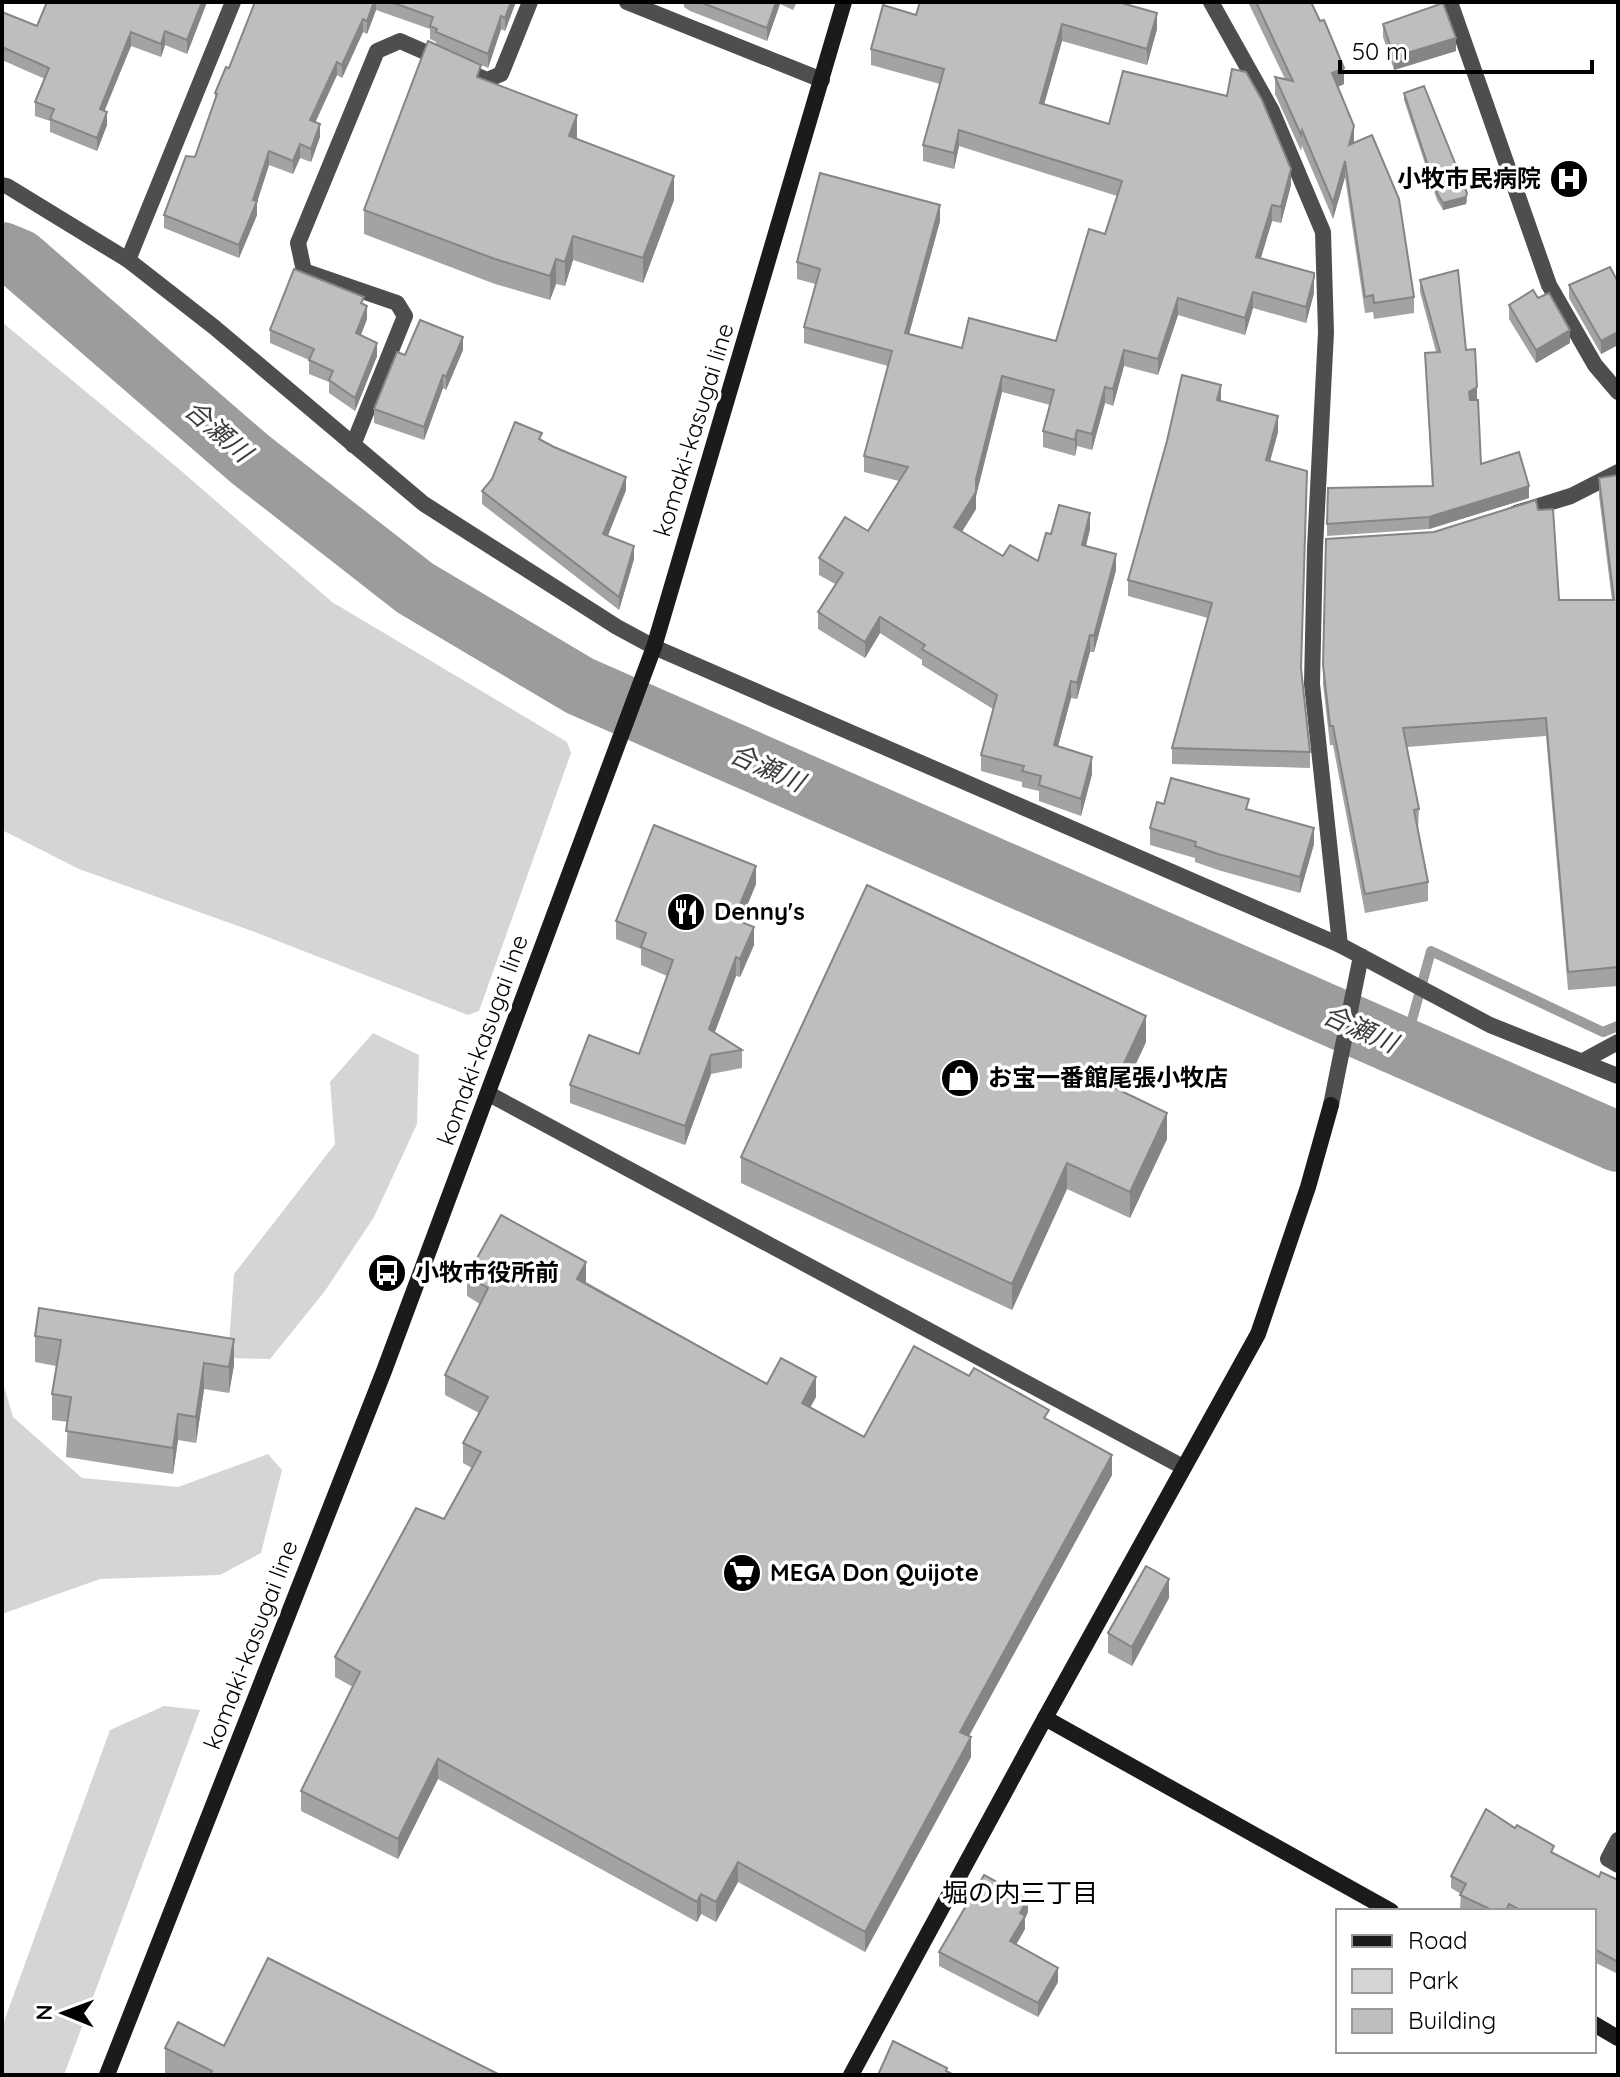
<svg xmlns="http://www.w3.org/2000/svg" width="1620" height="2077" font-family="Quicksand,'Noto Sans JP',sans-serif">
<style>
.green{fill:#d5d5d5}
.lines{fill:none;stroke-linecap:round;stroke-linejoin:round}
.stream{stroke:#9c9c9c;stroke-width:10}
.river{stroke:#9c9c9c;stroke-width:60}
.lane{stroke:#4e4e4e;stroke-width:16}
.street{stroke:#4e4e4e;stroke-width:16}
.secondary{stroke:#1b1b1b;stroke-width:16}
.wall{fill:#a3a3a3}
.shaded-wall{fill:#858585}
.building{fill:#bebebe;stroke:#858585;stroke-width:2}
.labels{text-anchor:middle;stroke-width:7;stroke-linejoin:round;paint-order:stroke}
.poi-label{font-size:24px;font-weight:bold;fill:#000;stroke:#fff;text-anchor:start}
.street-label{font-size:24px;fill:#000;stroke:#fff}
.water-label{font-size:26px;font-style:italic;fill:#3d3d3d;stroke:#fff}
.neighbourhood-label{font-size:26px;fill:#000;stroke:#fff}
</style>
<rect width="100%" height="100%" fill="#fff"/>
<g class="green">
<path d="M2,322l177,147 153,133 235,140 4,11 -92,258 -11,4 -216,-84 -173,-62 -77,-39z"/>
<path d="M373,1033l46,22 -2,69 -43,93 -49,74 -55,68 -42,-1 6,-84 101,-130 -5,-62z"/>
<path d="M2,1379l11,38 69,61 96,9 90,-33 14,16 -21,83 -41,22 -120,4 -98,35z"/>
<path d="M164,1706l36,4 -136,365h-62v-48l108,-297z"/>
</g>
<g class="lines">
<path class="stream" d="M1404,1049l27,-98 172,81 15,-6"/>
<path class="river" d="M2,252l17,7 232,201 164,128 165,98 1038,456"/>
<path class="lane" d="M1450,2l99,283 46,80 23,27"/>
<g class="street">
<path d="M627,2l195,78"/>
<path d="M1211,2l61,109 51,121 3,100 -11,216 -3,136 28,261"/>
<path d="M462,69l25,11 14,-6 29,-72"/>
<path d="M2,185l5,1 121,74 86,67 210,177 193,123 37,20 686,298 150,80 128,51"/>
<path d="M128,260l105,-258"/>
<path d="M353,445l52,-129 -8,-13 -93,-32 -6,-28 79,-192 23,-10 41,18"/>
<path d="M1516,513l55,-17 47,-24"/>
<path d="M1583,1061l35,-19"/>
<path d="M489,1094l694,373"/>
<path d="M1331,1105l30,-149"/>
<path d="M1618,1840l-10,19 10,6"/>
</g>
<g class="secondary">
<path d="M1045,1718l346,193"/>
<path d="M1594,2024l24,14"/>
<path d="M107,2075l277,-704 270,-724 190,-645"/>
<path d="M851,2075l194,-357 213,-384 50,-147 23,-82"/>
</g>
</g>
<g class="wall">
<path d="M47,2h160l-20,52 -22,-9 -4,12 -30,-11 -27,64 3,15 -10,26 -47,-19v-11l-15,-5v-14l10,-23 -43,-19v-48l35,14z"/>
<path d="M255,2h261l-11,29 -4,-2 -13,39 -32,-14 25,25 193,121 -31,83 -70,-23 -8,26 -9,-2 -6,16 -55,-16 -131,-50v-24l72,-165v-3l-6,-3v-10l-54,-19 -9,24 -4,-2 -21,46 -5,-3 -22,47 5,15 -9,25 -11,-4 -7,16 -24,-9 -12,37v13l-18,43 -75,-30v-13l31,-58 20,-57v-7l14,-25z"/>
<path d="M684,2h113l-4,8 -13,-6 -13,37 -77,-30 -6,-4z"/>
<path d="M1248,2h63l33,82 -6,3 16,56 60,154v16l-40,6 -1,-7 -8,1 -20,-136 -12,42 -31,-73 -1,5 -26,-57v-17l10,2z"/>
<path d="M916,15l241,14 -10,36 -85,-24 -18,63 247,81 -10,38 -9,-2 -11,37 53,35 -8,30 -53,-15 -8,27 -67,-20 -20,60 -34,-9 -11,40 -8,-3 -13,47 -15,-4 -2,10 -32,-9v-16l7,-26 -48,-13 -26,104v13l-14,23 41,24 35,5 13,-27 39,-5 -4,17 30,24 -22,82h-4l-13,47 -6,-1 -13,48 34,28 -11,42 -42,-15v-10l-17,-4v-5l-41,-11v-16l12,-46 -71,-44v-5l-42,-27 -15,25 -47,-29v-17l17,-28 -16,-9v-17l49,-27 31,-50 -35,-9v-16l24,-90 -84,-23v-16l11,-43 -18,-5v-17l143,-41 -31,113 53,14 94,-7 49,-107 12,-38 -158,-50 -5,23 -31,-8v-16l17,-61 -69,-19v-16z"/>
<path d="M1383,24l73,27 -62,19 -11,-33z"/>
<path d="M1404,93l63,107 -1,4 -23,6 -6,-10 -33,-100z"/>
<path d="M1420,280l46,70 11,49 -2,1 6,64 48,34 -100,31 -102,7v-12l105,-38 -7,-133 11,-1 -16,-60z"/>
<path d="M1618,282v63l-17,9 -32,-56v-13z"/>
<path d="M364,304l3,15 -6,16 16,21 -22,55 -26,-18v-11l-20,-8v-14l-39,-17v-13z"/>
<path d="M1509,305l61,38 -34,20 -27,-44z"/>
<path d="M463,350l-17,40 -3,-2 -19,52 -50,-17v-14l31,-54z"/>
<path d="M1221,401l57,31 -8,29 31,211 9,80v16l-138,-4v-16l36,-130 -80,-22v-16z"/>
<path d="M542,441l84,49 -18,46 26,23 -15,51 -137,-106v-13z"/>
<path d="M1618,475v511l-50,4 -22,-254 -139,11 12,62 -1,19 10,54v19l-63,12 -32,-168h-3l-7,-61 3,-145 233,61h53l-13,-104v-18z"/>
<path d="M1164,804l85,6 65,34 -14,49 -82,-23 -23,-8v-4l-45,-13v-17z"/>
<path d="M756,884l-15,37 13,24 -14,32 -4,-1 -21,56 27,18v18l-31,6 -26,71 -115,-42v-18l69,-31 28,-78 -26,-11v-16l-25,-10v-18z"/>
<path d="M1146,1042l-23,50 44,47 -37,79 -63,-29 -55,121 -271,-127v-26z"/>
<path d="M467,1276l119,6 181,102 49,13 -6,10 54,30 185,-17 63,55 -143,261 2,21 -106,195 -127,-70 -22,40 -15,-8 -4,8 -259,-143 -40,80 -97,-48v-20l52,-104 -18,-10v-20l109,-138 28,-51 -9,-5v-20l16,-30 -34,-18v-20l35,-71 -13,-8z"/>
<path d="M35,1336l199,29 -5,28 -25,-4 -8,54 -18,-3 -5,34 -107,-17 2,-35 -16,-2v-26l4,-28 -21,-4z"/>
<path d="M1169,1598l-37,68 -24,-13v-20z"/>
<path d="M1554,1854l45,23 19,3v94l-24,-12v-51h-126l-8,-3 1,-14 -10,-6v-12z"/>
<path d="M1028,1912l-3,6v11l-9,16 42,37 -20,35 -99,-51v-14z"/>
<path d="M224,2046l276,29h-331l-4,-2v-25z"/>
</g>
<g class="shaded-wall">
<path d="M202,2h5l-20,52v-14z"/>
<path d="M374,2h2v8l-9,24v-13z"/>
<path d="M511,2h5l-11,29v-13z"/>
<path d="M776,2h4v2l-13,37v-13z"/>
<path d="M1157,13v16l-10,36v-16z"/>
<path d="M501,16v13l-13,39v-14z"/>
<path d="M363,19v13l-21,46v-13z"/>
<path d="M1062,24v17l-22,78v-16z"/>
<path d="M165,31v14l-4,12v-13z"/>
<path d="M131,32v14l-31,76v-13z"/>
<path d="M1456,38v13l-62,19v-13z"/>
<path d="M337,62v13l-27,59v-14z"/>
<path d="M1344,68v16l-12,5v-16z"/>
<path d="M107,112v13l-10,26v-13z"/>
<path d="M577,115v25l-8,-4z"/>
<path d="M320,124v13l-9,25v-13z"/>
<path d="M1354,126v16l-5,19v-16z"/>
<path d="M959,130v16l-5,23v-16z"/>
<path d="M300,144v14l-7,16v-13z"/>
<path d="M269,151v14l-12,37v13l-18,43v-13z"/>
<path d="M1345,161v16l-12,42v-16z"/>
<path d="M1291,169v16l-10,38v-16z"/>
<path d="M674,176v24l-31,83v-25z"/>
<path d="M1467,193l-1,11 -23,6v-7z"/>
<path d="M940,205v16l-35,128v-16z"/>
<path d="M1272,205v16l-16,52v-16z"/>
<path d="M573,236v24l-8,26v-24z"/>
<path d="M556,259v25l-6,16v-24z"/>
<path d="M1314,277v16l-8,30v-16z"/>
<path d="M1253,292v16l-8,27v-17z"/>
<path d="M1178,298v17l-20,60v-16z"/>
<path d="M367,306v13l-11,28v-14z"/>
<path d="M1570,330v13l-34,20v-13z"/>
<path d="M1618,332v13l-17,9v-13z"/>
<path d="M463,337v13l-17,40v-13z"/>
<path d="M377,343v13l-22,55v-13z"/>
<path d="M1124,350v16l-11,40v-17z"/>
<path d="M443,375v13l-19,52v-13z"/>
<path d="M1002,376v16l-26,104v-17z"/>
<path d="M1221,385v16l-4,-1z"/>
<path d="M1105,387v16l-13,47v-16z"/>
<path d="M1477,387v12l-8,5v-12z"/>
<path d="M1278,416v16l-12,44v-16z"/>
<path d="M1077,430v16l-2,10v-16z"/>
<path d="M626,477v13l-23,57v-13z"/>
<path d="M1529,486v12l-100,31v-12z"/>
<path d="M976,492v17l-22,35v-17z"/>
<path d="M1090,513v16l-8,32v-16z"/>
<path d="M634,546v13l-15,51v-13z"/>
<path d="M1116,554v16l-22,82v-16z"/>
<path d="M880,617v16l-15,25v-16z"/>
<path d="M1090,635v17l-13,47v-16z"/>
<path d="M1071,681v17l-17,63v-16z"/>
<path d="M1092,757v17l-11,42v-17z"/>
<path d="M1314,828v16l-14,49v-16z"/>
<path d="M756,866v18l-22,53v-18z"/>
<path d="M754,927v18l-14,32v-18z"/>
<path d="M736,957v19l-27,71v-18z"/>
<path d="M1146,1016v26l-33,71v-26z"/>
<path d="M711,1055v19l-26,71v-19z"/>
<path d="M1167,1113v26l-37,79v-26z"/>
<path d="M1067,1163v26l-55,121v-26z"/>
<path d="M586,1262v20l-9,17v-20z"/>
<path d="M234,1339v26l-5,28v-26z"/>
<path d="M204,1363v26l-8,54v-26z"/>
<path d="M816,1377v20l-14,26v-20z"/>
<path d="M178,1414v26l-5,34v-26z"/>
<path d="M1112,1455v20l-152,277v-20z"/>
<path d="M1169,1579v19l-37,68v-19z"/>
<path d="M971,1737v20l-106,195v-20z"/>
<path d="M438,1759v20l-40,80v-20z"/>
<path d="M738,1862v20l-22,40v-20z"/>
<path d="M701,1894v20l-4,8v-20z"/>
<path d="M1028,1899v13l-3,6v11l-15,26v-14l10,-28z"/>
<path d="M1058,1968v14l-20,35v-14z"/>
</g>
<g class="building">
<path d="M47,2h155l-15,38 -22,-9 -4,13 -30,-12 -31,77 7,3 -10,26 -47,-19 4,-10 -19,-7 14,-34 -47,-21v-35l35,14z"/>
<path d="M255,2h119l-7,19 -4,-2 -21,46 -5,-3 -27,58 10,4 -9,25 -11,-5 -7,17 -24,-10 -16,49 4,1 -18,44 -75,-30 22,-59 9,1 22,-63 -2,-1 11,-26 3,1z"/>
<path d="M391,2h120l-6,16 -4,-2 -13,38 -52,-22 1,-3 -7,-3 3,-9z"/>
<path d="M700,2h76l-9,26z"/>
<path d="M920,2h198l39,11 -10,36 -85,-25 -22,79 69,21 14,-53 104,25 5,-27 14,3 16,28 29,69 -10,38 -9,-2 -16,52 58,16v4l-8,30 -53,-15 -8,26 -67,-20 -20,61 -34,-9 -11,39 -8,-2 -13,47 -15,-4 -2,10 -32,-9 11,-41 -52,-14 -26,103v13l-22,35 49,29 7,-11 28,16 8,-28 5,1 8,-29 31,8 -8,32 34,9 -22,82 -4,-1 -13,48 -6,-2 -17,64 38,12 -11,42 -42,-14 2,-9 -19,-5 2,-5 -43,-11 16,-60 -75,-46 3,-4 -45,-28 -15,25 -47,-30 25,-39 -24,-15 26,-41 23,14 40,-64 -44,-11 28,-105 -88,-24 16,-58 -23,-7 23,-89 120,32 -35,128 57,15 7,-30 87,23 33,-112 16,5 17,-53 -163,-51 -5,23 -31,-8 21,-76 -73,-20 12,-44 33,10z"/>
<path d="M1256,2h55l9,19 4,-1 20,48 -12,5 22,53 -5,19 23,-10 27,64 15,98 -40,6 -1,-8 -8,2 -20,-136 -12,42 -31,-73 -1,5 -26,-58 18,4z"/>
<path d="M1443,3l13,35 -62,19 -11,-33z"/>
<path d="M428,41l53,24 -4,12 100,38 -8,21 105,40 -31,82 -70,-22 -8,26 -9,-3 -6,17 -55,-17 -131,-49z"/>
<path d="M1424,86l43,107 -1,4 -23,6 -6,-10 -33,-100z"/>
<path d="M1610,267l8,15v50l-17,9 -32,-56z"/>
<path d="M294,269l70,28 -3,6 6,3 -11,27 21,10 -22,55 -26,-18 4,-9 -24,-11 5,-11 -44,-19z"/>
<path d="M1458,270l8,80 9,-1 2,38 -8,5 1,8h8l3,64 38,-12 10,34 -100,31 -102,7 1,-36 105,-2 -8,-133 15,-1 -20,-72z"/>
<path d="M1533,290l5,8 11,-5 21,37 -34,20 -27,-45z"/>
<path d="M420,320l43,17 -17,40 -3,-2 -19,52 -50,-18 23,-57 8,3z"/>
<path d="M1182,375l39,10 -4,15 61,16 -12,44 41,11 -6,197 9,84 -138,-4 40,-145 -84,-23 39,-139z"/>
<path d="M515,422l27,11 -3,6 15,8 72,30 -23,57 31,12 -15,51 -137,-106 10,-12z"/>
<path d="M1618,475v492l-50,5 -22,-254 -143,10 16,81 -5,1 14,72 -63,12 -32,-168h-3l-7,-61 3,-126 108,-7 102,-32 2,10 15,-1 6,91h55l-15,-122z"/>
<path d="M1171,778l78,21 -3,10 68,19 -14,49 -82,-23 -23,-8 1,-4 -46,-14 7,-26 7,2z"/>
<path d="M654,825l102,41 -22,53 20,8 -14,32 -4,-2 -27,72 33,21 -31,5 -26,71 -115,-41 19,-50 50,19 34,-94 -32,-13 5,-14 -30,-12z"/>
<path d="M867,885l279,131 -33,71 54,26 -37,79 -63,-29 -55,121 -271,-127z"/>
<path d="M501,1215l85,47 -9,17 190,105 14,-26 35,19 -14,26 62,34 50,-91 55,30 5,-8 75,42 -5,8 68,37 -152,277 11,5 -106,195 -127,-70 -22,40 -15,-8 -4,8 -259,-143 -40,80 -97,-48 59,-119 -25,-15 81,-149 28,11 37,-67 -18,-9 25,-46 -43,-22 43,-87 -21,-12z"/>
<path d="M39,1308l195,31 -5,28 -25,-4 -8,54 -18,-3 -5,34 -107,-17 5,-34 -19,-3 9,-54 -26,-4z"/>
<path d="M1146,1566l23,13 -37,68 -24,-14z"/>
<path d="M1486,1809l29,19 2,-3 37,21 -3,6 48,25 2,-5 17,8v82l-24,-13v-38h-72l-13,-7 -3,7h-12l-34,-16 6,-11 -15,-8z"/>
<path d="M984,1875l44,24 -8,14 5,3 -15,25 48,27 -20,35 -99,-51z"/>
<path d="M268,1958l232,117h-290l2,-4 -47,-23 13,-26 46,24z"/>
<path d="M893,2041l54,27 -1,3 8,4h-76z"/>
</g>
<defs>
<g id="hospital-disc" transform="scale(2)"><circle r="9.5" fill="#000" stroke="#fff"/><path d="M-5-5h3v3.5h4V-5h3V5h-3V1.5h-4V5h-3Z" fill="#fff"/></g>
<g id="restaurant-disc" transform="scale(2)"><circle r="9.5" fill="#000" stroke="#fff"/><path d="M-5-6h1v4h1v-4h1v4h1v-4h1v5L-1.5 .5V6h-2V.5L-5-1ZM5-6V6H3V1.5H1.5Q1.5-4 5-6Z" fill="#fff"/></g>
<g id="shop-disc" transform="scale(2)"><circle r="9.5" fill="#000" stroke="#fff"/><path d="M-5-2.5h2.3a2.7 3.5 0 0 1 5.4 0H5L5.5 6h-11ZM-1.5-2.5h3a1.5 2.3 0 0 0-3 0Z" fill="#fff"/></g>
<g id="bus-disc" transform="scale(2)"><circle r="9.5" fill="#000" stroke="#fff"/><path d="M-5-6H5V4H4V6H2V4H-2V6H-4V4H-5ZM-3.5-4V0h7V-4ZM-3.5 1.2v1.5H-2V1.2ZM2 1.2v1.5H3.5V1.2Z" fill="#fff"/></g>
<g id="supermarket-disc" transform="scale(2)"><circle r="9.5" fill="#000" stroke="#fff"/><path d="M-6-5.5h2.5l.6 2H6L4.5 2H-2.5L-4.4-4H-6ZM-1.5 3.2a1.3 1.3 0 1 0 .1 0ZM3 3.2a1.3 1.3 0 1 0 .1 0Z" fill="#fff"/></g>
</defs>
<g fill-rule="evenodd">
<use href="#hospital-disc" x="1569" y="179"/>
<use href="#restaurant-disc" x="686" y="912"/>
<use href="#shop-disc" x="960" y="1078"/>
<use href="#bus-disc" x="387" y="1273"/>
<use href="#supermarket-disc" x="742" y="1573"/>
</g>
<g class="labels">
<g class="poi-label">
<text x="1541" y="187" text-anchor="end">小牧市民病院</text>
<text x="714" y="920">Denny's</text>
<text x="988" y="1086">お宝一番館尾張小牧店</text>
<text x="415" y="1281">小牧市役所前</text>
<text x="770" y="1581">MEGA Don Quijote</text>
</g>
<g class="street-label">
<text transform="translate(694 430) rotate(-73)" y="8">komaki-kasugai line</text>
<text transform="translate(483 1040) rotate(-70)" y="8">komaki-kasugai line</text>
<text transform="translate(251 1645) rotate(-69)" y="8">komaki-kasugai line</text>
</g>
<g class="water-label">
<text transform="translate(218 431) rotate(41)" y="9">合瀬川</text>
<text transform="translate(767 768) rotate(24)" y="9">合瀬川</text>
<text transform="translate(1360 1029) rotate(24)" y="9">合瀬川</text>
</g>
<g class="neighbourhood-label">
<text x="1020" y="1902">堀の内三丁目</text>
</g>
</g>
<rect width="1620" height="2077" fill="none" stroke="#000000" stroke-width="8"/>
<rect x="1336" y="1909" width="260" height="144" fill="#ffffff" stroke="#999999" stroke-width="2"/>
<rect x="1352" y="1935" width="40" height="12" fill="#1b1b1b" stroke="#999999" stroke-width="2"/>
<text x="1408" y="1949" font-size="24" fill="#000000">Road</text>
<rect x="1352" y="1969" width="40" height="24" fill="#d5d5d5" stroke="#999999" stroke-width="2"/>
<text x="1408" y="1989" font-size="24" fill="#000000">Park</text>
<rect x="1352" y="2009" width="40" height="24" fill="#bebebe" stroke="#999999" stroke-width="2"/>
<text x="1408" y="2029" font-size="24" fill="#000000">Building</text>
<g transform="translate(64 2013) rotate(271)" stroke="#ffffff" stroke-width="6" paint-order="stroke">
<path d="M0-6L14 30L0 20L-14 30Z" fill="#000000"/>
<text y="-12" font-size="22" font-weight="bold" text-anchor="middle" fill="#000000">N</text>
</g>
<path d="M1340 60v12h252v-12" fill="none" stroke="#000000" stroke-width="4"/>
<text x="1352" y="60" font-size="24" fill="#000000" stroke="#ffffff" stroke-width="6" paint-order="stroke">50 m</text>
</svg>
